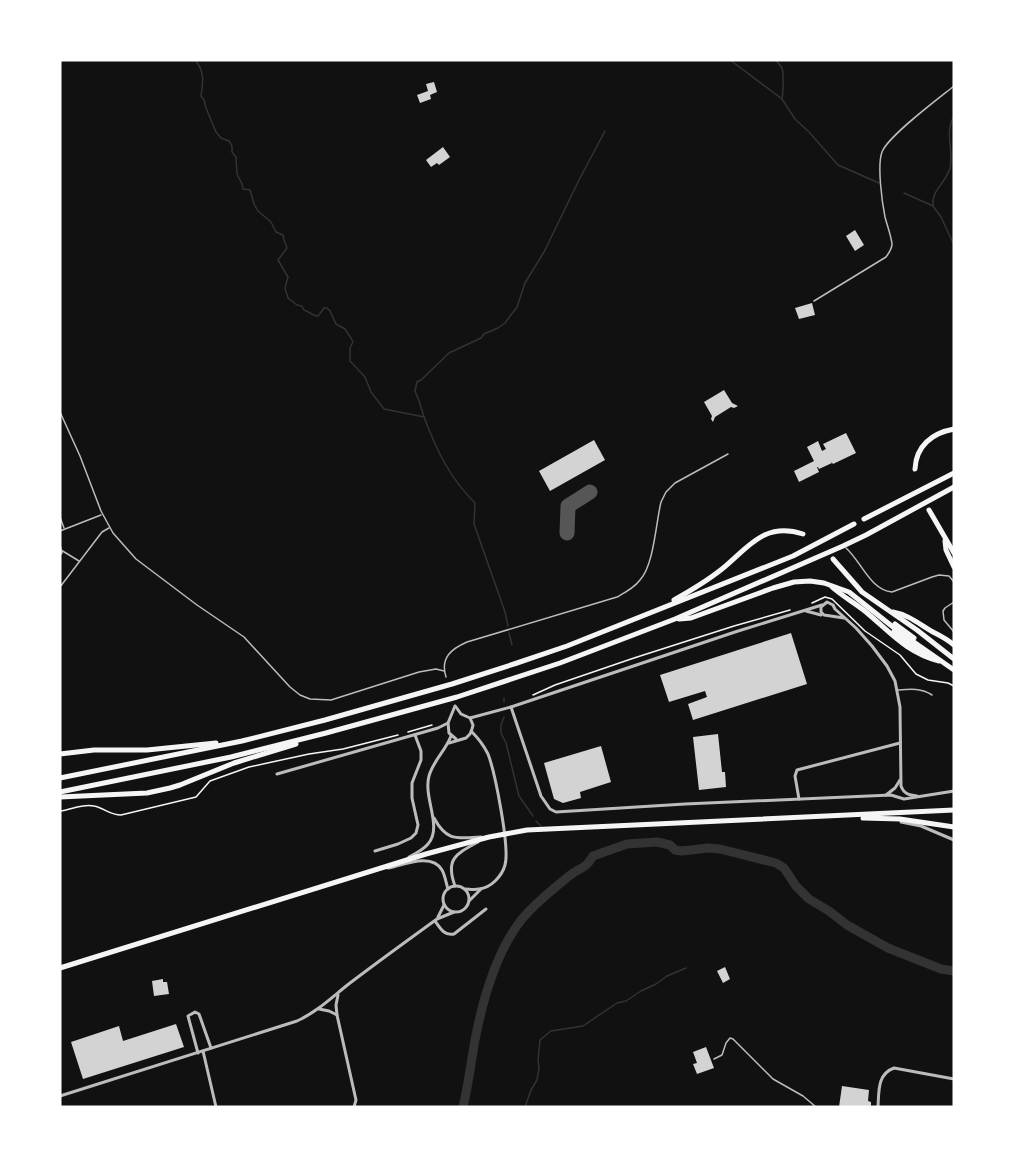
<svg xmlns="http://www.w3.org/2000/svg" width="1014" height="1167" font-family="Lato,sans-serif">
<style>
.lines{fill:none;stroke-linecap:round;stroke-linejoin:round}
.stream{stroke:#333;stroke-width:1.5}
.river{stroke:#333;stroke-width:9}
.taxiway{stroke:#565656;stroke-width:15}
.building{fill:#d3d3d3}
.path{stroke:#f5f5f5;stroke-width:1.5}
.service{stroke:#bcbcbc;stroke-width:1.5}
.minor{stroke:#bcbcbc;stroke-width:3}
.trunk{stroke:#f5f5f5;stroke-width:5}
.motorway{stroke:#f5f5f5;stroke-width:5}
</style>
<rect width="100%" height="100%" fill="#111"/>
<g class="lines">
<g class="stream">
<path d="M195,60c10,11 8,23 6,36l3,4 2,8 10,24 5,6 8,3 3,5v6l4,5 1,17 5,10 1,5 7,1 4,14 4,7 13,11 5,10 7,3 1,5 3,8 -9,12 10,17 -3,11 3,10 9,7 5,1 2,4c5,1 8,6 14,6l6,-8h3l3,3 6,13 9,5 6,9 2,4 -3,6v13l15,16 6,15 13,17 40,8c13,34 25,60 51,86l-1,21 31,88 3,14"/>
<path d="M730,60l52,39 13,20 14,13 29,33 41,18"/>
<path d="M776,60c2,3 4,5 6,8 2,5 1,26 0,30"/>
<path d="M904,193l29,13 8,11 13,28"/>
<path d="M933,206c-2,-16 13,-23 17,-38 4,-19 -6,-34 4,-52"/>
<path d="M424,417l-5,-16 -4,-10 2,-9 4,-2 28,-27 32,-15 3,-4 14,-6 7,-5 12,-16 8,-24 19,-31 35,-72 26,-49"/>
<path d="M509,633l3,12"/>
<path d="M504,702v-4"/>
<path d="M504,717l-3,8v8l5,10 13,53 14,20"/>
<path d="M536,821l5,5"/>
<path d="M525,1107l6,-17 6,-10 2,-12 -1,-8 2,-20 11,-9 32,-5 34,-23 9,-2 15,-10 15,-7 11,-8 19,-8"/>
</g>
<path class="river" d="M463,1107c7,-28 9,-58 16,-86 8,-35 20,-73 43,-102 13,-16 31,-30 47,-43 11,-9 16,-6 24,-20l34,-12 30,-2 13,3 5,5 7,1 26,-3 12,1 56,14 8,5 12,18 13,13 20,12 18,14 41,23 53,21 13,2"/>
<path class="taxiway" d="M567,533l1,-27 22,-14"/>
</g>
<g class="building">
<path d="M434,82l3,10 -7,3 1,4 -11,4 -3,-8 11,-4 -2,-7z"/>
<path d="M443,147l7,10 -11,8 -2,-2 -6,4 -5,-7z"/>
<path d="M855,230l9,15 -9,6 -9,-15z"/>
<path d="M812,303l3,12 -16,4 -4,-11z"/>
<path d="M724,390l8,13 6,3 -4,2 -3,-1 -16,10 -2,5 -2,-3 1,-3 -8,-14z"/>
<path d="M846,433l10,20 -23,11 -3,-4 2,3 -13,6 -1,-2h-1l2,5 -20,10 -5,-11 20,-10 -7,-14 11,-6 4,10 4,-2 -3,-5z"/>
<path d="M594,440l11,20 -55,31 -11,-20z"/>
<path d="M791,633l16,51 -114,36 -5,-16 19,-7 -2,-6 -36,11 -9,-27z"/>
<path d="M718,734l4,38h3l1,15 -27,3 -6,-53z"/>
<path d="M601,746l10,36 -31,10 1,6 -18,5 -9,-4 -10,-36z"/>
<path d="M725,967l5,12 -7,4 -6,-12z"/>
<path d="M163,979v3h4l2,12 -15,2 -2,-15z"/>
<path d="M176,1024l8,23 -101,32 -12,-37 48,-16 4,15z"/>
<path d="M706,1047l8,21 -17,6 -4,-10 4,-1 -4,-11z"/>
<path d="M842,1086l27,4 -1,11 3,1v5h-32z"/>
</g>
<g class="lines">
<g class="path">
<path d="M812,603l13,-6 7,2 33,32 35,24 16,19 12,6 20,3 6,3"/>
<path d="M533,695l22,-10 79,-27 100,-32 56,-16"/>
<path d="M408,732l24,-7"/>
<path d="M60,811c11,-1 23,-8 34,-5 10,2 16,9 27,9l75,-18 14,-16 39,-14 60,-13 34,-5 55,-14"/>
</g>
<g class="service">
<path d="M814,301l72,-44c3,-4 6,-8 6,-13 -1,-9 -5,-19 -7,-27 -3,-15 -8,-52 -3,-65 6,-16 57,-54 72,-66"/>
<path d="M60,412l20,44 21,55 12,22 23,26 61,46 47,32 46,50 10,8 10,4 21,1 88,-28 17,-3 8,2"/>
<path d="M60,517l4,11"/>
<path d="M60,531l41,-16"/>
<path d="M60,545l2,8 -2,2"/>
<path d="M846,548c15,13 24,42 46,44l40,-15 7,-2 10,1 5,6"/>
<path d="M61,550l18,11"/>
<path d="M60,587l42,-55 7,-4"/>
<path d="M954,602l-9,6 -2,3 1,9 10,12"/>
<path d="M446,677c-6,-19 5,-28 21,-35l150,-45c9,-5 17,-9 23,-17 14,-15 16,-58 21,-78l5,-10 9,-9 53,-29"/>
<path d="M898,690c13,-1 23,-2 34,5"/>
<path d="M714,1059l8,-4 4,-12 4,-5 3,1 40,40 30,17 13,11"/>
</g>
<g class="minor">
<path d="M806,611l15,4"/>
<path d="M844,618l-20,-3 -3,-3v-5l6,-5 6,3 2,4 21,19 16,18 15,20 8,15 5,26 1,79c3,8 8,9 16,10"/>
<path d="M511,707l30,89 9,13 6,3 129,-8 206,-9 13,4 50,-8"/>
<path d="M470,718l41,-11 224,-75 87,-27"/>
<path d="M448,723l1,10 7,6"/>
<path d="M449,743l17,-5 4,-4 2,-5 1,-4 -3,-7 -9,-4 -5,-7"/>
<path d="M277,774l161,-46 10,-5 7,-17"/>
<path d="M886,795l9,-7 5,-8"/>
<path d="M799,799l-4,-23 2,-6 103,-27"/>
<path d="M434,818c13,24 23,20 47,19"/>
<path d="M901,822l20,4 33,14"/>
<path d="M375,851l23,-7 13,-6 5,-5 2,-8 -6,-27v-15l9,-23v-9l-6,-16"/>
<path d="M409,857c6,-3 14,-7 19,-13 15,-17 -5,-46 1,-68 4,-15 17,-26 22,-40"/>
<path d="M388,868c15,-3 44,-16 54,2 3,5 4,13 6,19"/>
<circle cx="456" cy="899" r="13"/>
<path d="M455,886c-10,-27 1,-32 23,-44"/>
<path d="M465,889c4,0 9,1 14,0 12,-1 23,-13 26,-24 5,-17 -10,-93 -17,-111 -4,-8 -10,-16 -16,-22"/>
<path d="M469,901l12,-12"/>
<path d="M438,917l6,-12"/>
<path d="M435,921c5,7 9,15 19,13l32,-25"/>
<path d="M338,995l-2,10 1,10 19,85 -2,7"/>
<path d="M319,1009l10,2 8,4"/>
<path d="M203,1051l13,56"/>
<path d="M198,1053l-10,-37 7,-4 4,2 12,34"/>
<path d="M60,1096l237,-75c20,-9 35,-24 53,-38 29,-22 58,-43 87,-64l17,-7"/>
<path d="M878,1107c1,-15 -1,-33 16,-39l60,11"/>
</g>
<g class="trunk">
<path d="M863,818l37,1 54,8"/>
<path d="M60,968l366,-114 63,-17 38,-7 427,-20"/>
</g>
<g class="motorway">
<path d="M915,469c1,-23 17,-36 39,-40"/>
<path d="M929,510l25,43"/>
<path d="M864,519l90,-46"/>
<path d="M945,541l1,9 8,17"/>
<path d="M833,559l29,33 55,38 37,29"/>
<path d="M832,587c10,9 23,16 34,25 24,20 41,41 73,49"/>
<path d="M674,600c16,-9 33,-19 48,-31 26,-21 42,-48 81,-35"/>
<path d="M893,612c16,3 26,12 40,20 8,4 14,7 21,13"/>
<path d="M679,619l12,-1 82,-30 21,-6 16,-1 14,2 25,9 49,39 56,39"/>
<path d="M895,624l19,14"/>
<path d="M894,631l23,18 9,4"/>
<path d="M60,754l34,-4h53l69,-7"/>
<path d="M60,778l182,-37 83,-21 127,-36 65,-21 50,-17 226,-90 61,-32"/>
<path d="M60,792l171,-35 95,-24 131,-36 103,-34 115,-44 168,-73 23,-11 88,-48"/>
<path d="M60,797l87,-4 23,-5 10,-3 54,-22 62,-19"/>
</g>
</g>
<rect width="1014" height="1167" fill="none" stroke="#ffffff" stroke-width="123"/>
</svg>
